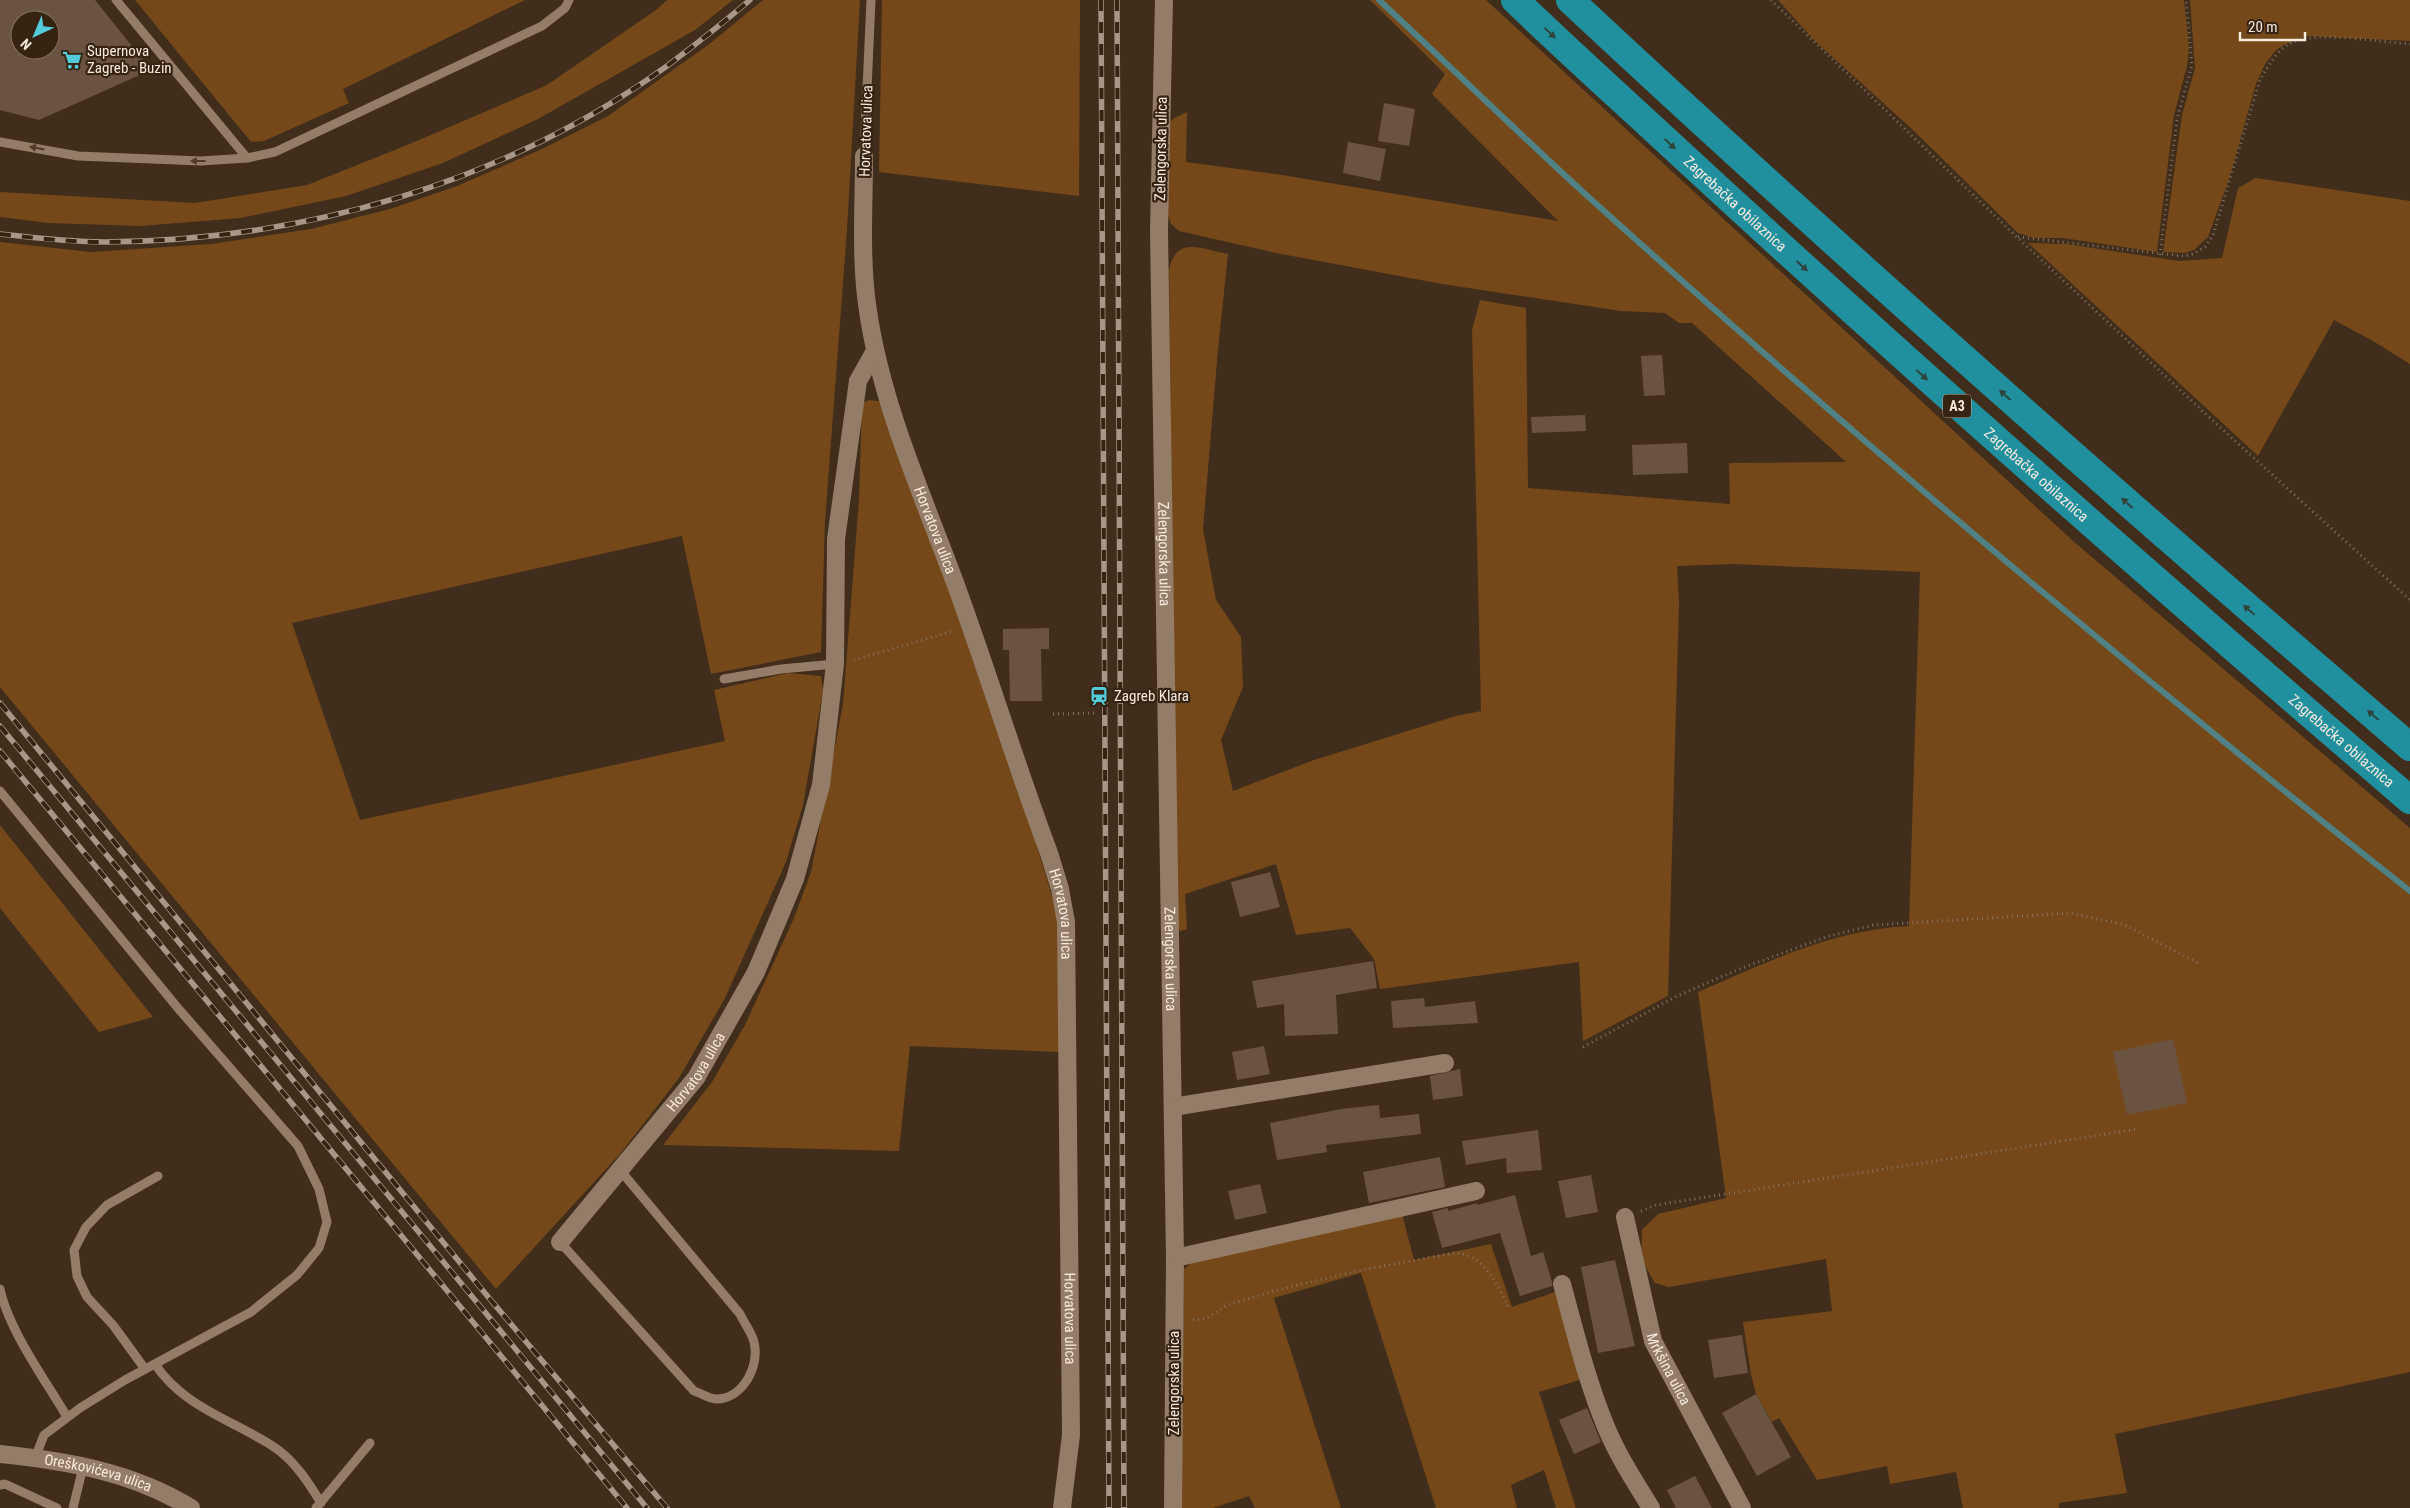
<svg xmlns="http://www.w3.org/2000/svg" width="2410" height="1508" font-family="'Roboto Condensed',sans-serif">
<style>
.green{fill:#754819}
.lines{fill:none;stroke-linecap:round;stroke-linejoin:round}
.stream{stroke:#508285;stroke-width:6}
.building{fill:#6a5441;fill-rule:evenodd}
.path{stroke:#837262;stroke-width:3;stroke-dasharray:1 4;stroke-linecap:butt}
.lane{stroke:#947d68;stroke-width:9}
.street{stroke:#947d68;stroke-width:18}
.highway{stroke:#20909f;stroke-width:28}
.rail-casing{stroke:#a79788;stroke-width:5.5}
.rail{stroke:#362311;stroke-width:4;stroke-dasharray:11;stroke-linecap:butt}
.oneway{fill:#2f443c}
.oneway2{fill:#4e3a27}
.labels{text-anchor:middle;stroke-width:4.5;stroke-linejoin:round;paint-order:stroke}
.shield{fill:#362311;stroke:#bdaea0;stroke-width:1}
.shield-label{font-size:14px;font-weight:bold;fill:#f7eade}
.poi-label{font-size:15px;fill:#f7eade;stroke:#362311;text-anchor:start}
.street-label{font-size:15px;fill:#f7eade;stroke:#362311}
</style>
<rect width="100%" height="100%" fill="#402d1b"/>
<g class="green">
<path d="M135,0h390l-182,89 6,14 -85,38 -13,1z"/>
<path d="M667,0h66l-38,30 -157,89 -95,44 -97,33 -105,22 -101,8 -92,-3 -48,-6v-25l195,11 112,-18 105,-42 135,-58 109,-75z"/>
<path d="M763,0h97l-13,230 -22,291 -4,131 -110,22 -29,-138 -390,87 68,197 365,-79 -11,-51 74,-17 33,3 2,15 -20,114 -17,57 -61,136 -46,80 -59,76 -124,135 -496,-602v-445l91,10 120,-8 100,-15 79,-20 67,-23 85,-37 66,-33 100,-71z"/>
<path d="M882,0h198l-1,196 -200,-24z"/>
<path d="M1370,0h116l586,540 338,288v544l-295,62 12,59 -68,10v5h-96l-7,-36 -66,12 -3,-18 -70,14 -38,-62 -7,4 -16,-28 -5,-19 -8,-53 89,-11 -6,-52 -157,28 -14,-4 -14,-24 1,-29 16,-16 68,-16 -28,-206c66,-29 137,-63 211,-66l11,-354 -187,-8 -56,2 2,36 -11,394 -85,45 -4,-79 -199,27 -6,-30 -24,-31 -54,7 -20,-71 -91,30 2,35 -7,2 -3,-3 -8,-658c7,-35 32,-21 59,-16l-10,95 -15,180 13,71 25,37 2,50 -22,53 12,51 81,-31 142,-44 25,-5 -9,-381 8,-30 46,8 2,180 202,16 -1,-41 117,-1 -154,-139h-13l-14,-10 -44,-2 -179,-27 -166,-31 -97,-22 -8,-7 -3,-9 1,-92 5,-5 13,-6 -1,50 90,12 282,47 -126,-127 13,-20z"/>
<path d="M1778,0h406l5,48 -2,18 -13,49 -17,137 -94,-14h-29l-16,-5 -104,-102 -99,-90z"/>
<path d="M2190,0h220v41l-101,-5 -23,8 -10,6 -11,14 -9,20 -27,95 -21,58 -14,13 -10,3 -21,-1 19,-137 13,-47z"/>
<path d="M2256,178l154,23v163l-37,-23 -39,-21 -76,136 -230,-213 38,1 113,17 43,-3 16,-70z"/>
<path d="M870,400l14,2 145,418 28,93 3,139 -150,-6 -11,105 -236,-6 49,-63 33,-57 49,-107 17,-46 32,-168 16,-204 3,-97z"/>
<path d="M0,825l153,192 -54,15 -99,-124z"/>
<path d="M1402,1214l12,46 77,-16 21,63 43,-15 25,88 -41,12 37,116h-20l-12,-38 -33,15 6,23h-81l-75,-235 -87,25 67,210h-86l-6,-12 -36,12h-32l3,-239 8,-7z"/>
</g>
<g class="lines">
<path class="stream" d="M1379,0c72,67 142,136 215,202 264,238 536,468 816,689"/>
</g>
<g class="building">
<path d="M0,0h95l56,70 -112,50 -39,-10zM20,20h30v30h-30z"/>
<path d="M1384,103l31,6 -6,37 -31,-5z"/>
<path d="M1348,142l38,7 -6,32 -37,-8z"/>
<path d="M1662,355l3,40 -21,1 -3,-40z"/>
<path d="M1585,415l1,16 -54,2 -1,-16z"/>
<path d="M1687,443l1,30 -55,2 -1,-30z"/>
<path d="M1049,628v21h-8l1,52h-32l-1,-51h-6v-21z"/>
<path d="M1270,872l10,35 -40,10 -9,-35z"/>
<path d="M1373,961l4,27 -41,7 2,39 -53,2 -1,-32 -27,4 -5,-27z"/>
<path d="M1424,998l1,9 50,-6 3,22 -85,5 -2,-27z"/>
<path d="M2173,1039l14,64 -60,12 -14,-63z"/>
<path d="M1264,1046l6,28 -33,6 -5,-28z"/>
<path d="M1460,1069l3,27 -30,4 -3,-24z"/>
<path d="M1379,1105l1,13 39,-4 2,20 -95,11 1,7 -50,8 -7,-37 71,-14z"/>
<path d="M1538,1130l4,40 -35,3 -1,-15 -40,7 -4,-24z"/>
<path d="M1440,1157l5,30 -76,16 -6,-31z"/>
<path d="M1591,1175l7,37 -32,6 -8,-37z"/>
<path d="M1260,1184l7,29 -32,7 -7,-29z"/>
<path d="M1515,1195l16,61 12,-4 9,30v4l-32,10 -20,-63 -58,15 -10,-36 16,-4v3l29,-8v2z"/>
<path d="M1615,1260l20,86 -37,7 -17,-86z"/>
<path d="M1742,1335l6,38 -34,5 -6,-38z"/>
<path d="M1756,1394l35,63 -34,19 -35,-63z"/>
<path d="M1587,1408l14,34 -27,12 -15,-34z"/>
<path d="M1695,1476l17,32h-36l-9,-18z"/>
</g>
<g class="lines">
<g class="path">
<path d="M1771,0l246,237 193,181 200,182"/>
<path d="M2018,237l165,19 10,-2 12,-7 8,-12 47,-155c8,-14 17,-31 33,-38 28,-11 86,0 117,2"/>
<path d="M2160,255l17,-136 15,-54 -6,-65"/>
<path d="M854,660l99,-29"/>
<path d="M1053,714l44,-1"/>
<path d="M1583,1047l94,-51 60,-26 89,-33 47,-12 198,-12 54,12 75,39"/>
<path d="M1641,1211l15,-6 482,-76"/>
<path d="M1193,1320l14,-2 20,-13 50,-15 80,-19 97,-18c29,0 43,31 54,53"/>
</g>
<g class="lane">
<path d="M116,0l131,158 28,-6 267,-126 23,-18 4,-8"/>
<path d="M0,142l78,14 123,5 46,-3"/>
<path d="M864,156l7,-156"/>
<path d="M724,679l57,-10 54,-5"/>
<path d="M0,791l177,216 121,139 21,43 8,33 -8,26 -22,27 -46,37 -126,68 -45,28 -36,27 -9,23"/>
<path d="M560,1242l134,149c7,2 15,8 22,8 27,0 44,-33 38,-57 -2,-9 -10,-19 -14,-28l-120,-144"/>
<path d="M0,1289c8,40 46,92 67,128"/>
<path d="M155,1364c28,43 78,56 119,83 20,13 35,36 47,56"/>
<path d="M145,1369l-32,-44 -26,-28 -10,-21 -3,-26 12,-23 21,-22 51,-29"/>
<path d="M0,1485l5,-1 52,24"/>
<path d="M73,1508l10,-41"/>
<path d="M316,1508l54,-65"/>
</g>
<g class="street">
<path id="s1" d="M1164,0l-5,231 16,1027 -2,250"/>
<path id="s2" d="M864,156c0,52 -4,104 4,155 14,96 56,187 89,277 32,88 59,177 92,265l11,36 6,33 5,513 -9,73"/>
<path d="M1173,1107l272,-44"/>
<path id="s3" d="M1625,1217l28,124 89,167"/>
<path id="s4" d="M560,1242l136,-164 60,-106 39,-93 26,-94 14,-121 1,-125 22,-158 17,-30"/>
<path d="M1175,1258l301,-67"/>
<path d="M1562,1284c13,48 25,97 44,143 12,29 29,55 45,81"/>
<path id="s5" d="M0,1454c67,7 133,18 191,54"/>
</g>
<g class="highway">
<path id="s6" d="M1515,0c55,53 112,104 168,156 238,220 481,433 727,644"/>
<path d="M1570,0c274,256 555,503 840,747"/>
</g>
<g class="rail-casing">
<g id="rail">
<path d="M1101,0l8,1508"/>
<path d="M1117,0l7,1508"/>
<path d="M0,234c35,4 70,8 105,8 198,-1 401,-60 562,-176 28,-21 56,-43 83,-66"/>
<path d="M0,703l489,595 178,210"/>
<path d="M0,726l647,782"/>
<path d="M0,751l627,757"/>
</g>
</g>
<use href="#rail" class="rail"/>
</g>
<defs><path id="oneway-solid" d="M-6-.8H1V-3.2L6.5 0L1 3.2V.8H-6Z" transform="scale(1.25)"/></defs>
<g class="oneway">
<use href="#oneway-solid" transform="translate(1550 33) rotate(43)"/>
<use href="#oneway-solid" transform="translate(1670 144) rotate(43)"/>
<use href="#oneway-solid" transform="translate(1802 266) rotate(42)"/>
<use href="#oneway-solid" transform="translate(1922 375) rotate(42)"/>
<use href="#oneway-solid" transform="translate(2005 395) rotate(-138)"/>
<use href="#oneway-solid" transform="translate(2127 503) rotate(-138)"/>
<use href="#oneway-solid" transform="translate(2249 610) rotate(-139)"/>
<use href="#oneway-solid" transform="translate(2373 715) rotate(-139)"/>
</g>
<g class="oneway2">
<use href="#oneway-solid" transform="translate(37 148) rotate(-169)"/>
<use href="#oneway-solid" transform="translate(198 161) rotate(180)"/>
</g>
<defs>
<g id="supermarket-bare" transform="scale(1.5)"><path d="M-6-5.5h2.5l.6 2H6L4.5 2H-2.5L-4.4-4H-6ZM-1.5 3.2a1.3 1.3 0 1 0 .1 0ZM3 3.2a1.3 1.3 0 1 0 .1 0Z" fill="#53cbdb" stroke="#362311" stroke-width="2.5" paint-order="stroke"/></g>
<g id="station-bare" transform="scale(1.5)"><path d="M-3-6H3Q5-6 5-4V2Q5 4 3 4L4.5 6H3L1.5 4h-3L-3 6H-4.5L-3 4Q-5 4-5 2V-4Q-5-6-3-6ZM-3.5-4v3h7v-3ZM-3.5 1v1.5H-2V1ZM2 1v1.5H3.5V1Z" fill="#53cbdb" stroke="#362311" stroke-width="2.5" paint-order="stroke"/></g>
</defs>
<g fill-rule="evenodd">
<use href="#supermarket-bare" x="72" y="60"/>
<use href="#station-bare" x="1099" y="696"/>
</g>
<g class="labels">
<rect class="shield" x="1943" y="394.5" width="28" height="23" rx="4"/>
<g class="shield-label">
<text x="1957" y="411">A3</text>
</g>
<g class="poi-label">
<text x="87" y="56">Supernova<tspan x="87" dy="17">Zagreb - Buzin</tspan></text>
<text x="1114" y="701">Zagreb Klara</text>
</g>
<g class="street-label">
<text transform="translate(866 131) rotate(-88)" y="5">Horvatova ulica</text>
<text transform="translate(1161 149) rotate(-89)" y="5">Zelengorska ulica</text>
<text dy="5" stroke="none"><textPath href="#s6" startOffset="300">Zagrebačka obilaznica</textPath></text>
<text dy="5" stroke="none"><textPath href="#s6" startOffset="705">Zagrebačka obilaznica</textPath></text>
<text dy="5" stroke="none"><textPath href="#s2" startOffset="385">Horvatova ulica</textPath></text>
<text dy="5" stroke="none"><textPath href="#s1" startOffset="554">Zelengorska ulica</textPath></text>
<text dy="5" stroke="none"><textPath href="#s6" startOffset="1110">Zagrebačka obilaznica</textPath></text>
<text dy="5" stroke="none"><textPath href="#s2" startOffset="790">Horvatova ulica</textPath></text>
<text dy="5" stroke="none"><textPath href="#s1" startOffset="959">Zelengorska ulica</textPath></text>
<text dy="5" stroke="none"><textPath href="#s4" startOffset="218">Horvatova ulica</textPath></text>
<text dy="5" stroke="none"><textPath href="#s2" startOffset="1195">Horvatova ulica</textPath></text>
<text dy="5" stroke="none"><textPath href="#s3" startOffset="159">Mrkšina ulica</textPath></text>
<text transform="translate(1174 1383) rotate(-90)" y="5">Zelengorska ulica</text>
<text dy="5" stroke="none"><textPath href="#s5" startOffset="100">Oreškovićeva ulica</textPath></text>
</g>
</g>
<g transform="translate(35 35) rotate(224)"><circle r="24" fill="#362311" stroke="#837363"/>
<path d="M0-4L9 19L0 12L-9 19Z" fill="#53cbdb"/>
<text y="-8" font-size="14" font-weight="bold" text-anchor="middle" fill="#f7eade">N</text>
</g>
<path d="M2240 32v8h65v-8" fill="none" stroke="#f7eade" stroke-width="2.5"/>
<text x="2248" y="32" font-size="15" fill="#f7eade" stroke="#362311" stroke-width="4" paint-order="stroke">20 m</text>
</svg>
